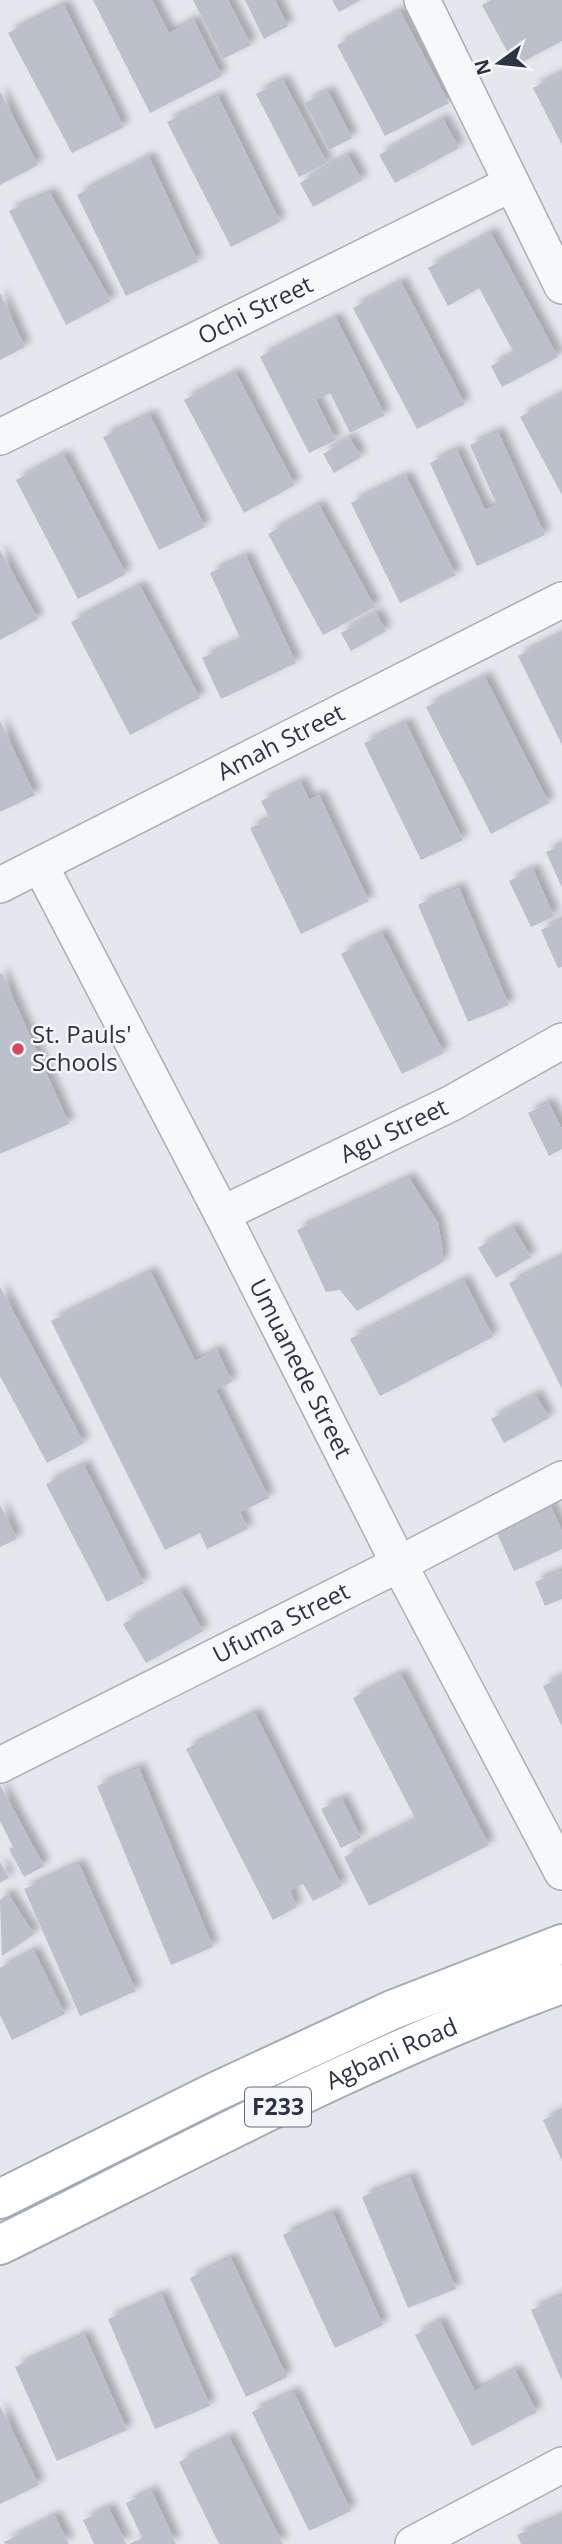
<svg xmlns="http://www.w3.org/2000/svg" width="562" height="2544" font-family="'Open Sans',sans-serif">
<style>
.building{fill:#bbc0ca;filter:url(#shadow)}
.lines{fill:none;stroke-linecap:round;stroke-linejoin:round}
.street-casing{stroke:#a9aeb7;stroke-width:38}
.primary-casing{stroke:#a3abb8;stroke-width:42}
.street{stroke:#f7f8fa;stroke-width:35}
.primary{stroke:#fff;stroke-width:38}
.poi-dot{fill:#d1495b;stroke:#f4f6f9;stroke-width:2.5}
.labels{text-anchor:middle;stroke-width:5;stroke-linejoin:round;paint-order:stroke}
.shield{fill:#f4f6f9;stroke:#676e7b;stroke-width:2}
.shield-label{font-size:23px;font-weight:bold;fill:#2b3445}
.street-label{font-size:24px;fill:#2b3445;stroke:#f4f6f9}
.poi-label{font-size:24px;fill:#2b3445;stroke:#f4f6f9;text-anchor:start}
</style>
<defs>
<filter id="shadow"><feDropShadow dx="6" dy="-6" stdDeviation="3.5" flood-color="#0004"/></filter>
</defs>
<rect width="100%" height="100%" fill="#e4e7ec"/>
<g class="building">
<path d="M93,0h59l17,33 25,-13 28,56 -72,37z"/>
<path d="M193,0h35l23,45 -28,14z"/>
<path d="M245,0h30l13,26 -24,13z"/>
<path d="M332,0h29l-22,12z"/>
<path d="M492,0h70v41l-47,25 -33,-61z"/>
<path d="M64,5l60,122 -52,26 -64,-120z"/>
<path d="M400,11l49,92 -64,33 -48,-91z"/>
<path d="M562,73v72l-29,-57z"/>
<path d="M283,80l44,83 -28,14 -43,-83z"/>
<path d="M0,91l38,74 -38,20z"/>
<path d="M328,91l24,47 -23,12 -24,-47z"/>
<path d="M218,96l62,126 -49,25 -64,-125z"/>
<path d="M443,119l16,29 -64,35 -16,-28z"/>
<path d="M348,155l14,25 -49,27 -13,-24z"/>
<path d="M149,157l49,105 -72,34 -49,-101z"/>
<path d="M50,193l61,108 -45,24 -57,-114z"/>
<path d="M491,233l67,124 -56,30 -11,-21 23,-13 -35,-65 -31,18 -20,-38z"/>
<path d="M401,282l64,122 -48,25 -64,-121z"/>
<path d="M0,293l25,54 -25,13z"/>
<path d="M336,318l49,97 -35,18 -20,-40 -14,7 20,40 -27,13 -49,-96z"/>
<path d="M236,373l59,112 -51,28 -60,-113z"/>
<path d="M562,394v101l-42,-78z"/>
<path d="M150,415l55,112 -46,23 -56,-113z"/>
<path d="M498,432l47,103 -68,31 -47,-103 27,-13 28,60 12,-5 -27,-60z"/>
<path d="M350,438l11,19 -27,16 -11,-19z"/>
<path d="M64,455l62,119 -48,25 -62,-119z"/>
<path d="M406,476l50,99 -56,28 -49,-100z"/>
<path d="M319,505l56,102 -52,28 -55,-101z"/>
<path d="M0,550l38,69 -38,21z"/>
<path d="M246,556l50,107 -75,36 -19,-41 39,-18 -31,-67z"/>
<path d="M140,586l60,112 -70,37 -59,-113z"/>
<path d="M376,613l10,18 -35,20 -10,-18z"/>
<path d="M562,634v111l-44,-89z"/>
<path d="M485,677l64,126 -58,31 -65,-127z"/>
<path d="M0,721l35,74 -35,17z"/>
<path d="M406,723l57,117 -42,20 -57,-117z"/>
<path d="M301,782l8,18 10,-5 50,106 -68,33 -51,-106 20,-9 -9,-18z"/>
<path d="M562,845v43l-16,-36z"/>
<path d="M533,869l21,47 -23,11 -22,-46z"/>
<path d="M459,888l50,117 -41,17 -50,-117z"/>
<path d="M562,920v47l-4,1 -17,-38z"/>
<path d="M382,933l62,120 -42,21 -61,-120z"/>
<path d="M2,973l67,151 -69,30v-180z"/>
<path d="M549,1103l13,26v20l-13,7 -21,-43z"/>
<path d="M409,1178l29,45 4,23 1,16 -86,49 -17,-21 -14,2 -29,-62z"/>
<path d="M513,1227l18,30 -35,21 -18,-30z"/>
<path d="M562,1257v132l-53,-106z"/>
<path d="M151,1272l44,89 22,-11 15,32 -16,8 53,108 -29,14 8,17 -41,20 -7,-16 -35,17 -114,-229z"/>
<path d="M464,1280l29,57 -113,59 -30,-57z"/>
<path d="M0,1287l84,156 -37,20 -47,-87z"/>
<path d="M536,1395l13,23 -45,25 -13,-24z"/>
<path d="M84,1465l60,118 -37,19 -61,-118z"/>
<path d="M0,1505l17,34 -17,8z"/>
<path d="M551,1506l11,25v18l-48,22 -18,-40z"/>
<path d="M562,1571v28l-17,7 -10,-24z"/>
<path d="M181,1591l22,40 -57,32 -23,-39z"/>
<path d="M401,1674l88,171 -120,61 -25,-49 72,-37 -63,-122z"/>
<path d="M562,1677v50l-19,-41z"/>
<path d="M255,1713l87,173 -29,15 -10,-17 -13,6 7,17 -24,13 -87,-171z"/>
<path d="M139,1768l74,179 -42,18 -74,-179z"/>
<path d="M0,1785l44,81 -20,11 -15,-28 4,-2 -13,-26z"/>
<path d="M342,1799l19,39 -20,10 -20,-39z"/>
<path d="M0,1862l9,16 -9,5z"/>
<path d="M79,1864l57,127 -56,25 -56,-127z"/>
<path d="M8,1894l26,40 -32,22 -2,-56z"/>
<path d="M34,1951l31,63 -53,26 -12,-25v-47z"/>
<path d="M562,2111v50l-19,-41z"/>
<path d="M410,2177l46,112 -48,19 -46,-111z"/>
<path d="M333,2213l50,112 -48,23 -52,-113z"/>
<path d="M231,2258l56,119 -41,20 -56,-119z"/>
<path d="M162,2295l48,111 -55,23 -47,-110z"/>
<path d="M562,2296v85l-31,-71z"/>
<path d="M440,2321l35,70 40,-21 22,42 -65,34 -57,-111z"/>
<path d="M85,2335l42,95 -70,31 -42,-94z"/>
<path d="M294,2392l57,119 -42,20 -57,-119z"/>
<path d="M0,2406l39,79 -39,19z"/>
<path d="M229,2437l54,107h-64l-40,-82z"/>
<path d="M152,2491l24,53h-47l13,-6 -16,-35z"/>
<path d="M109,2508l17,36h-32l-11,-24z"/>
<path d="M55,2516l14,28h-64l-1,-2z"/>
<path d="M562,2516v28h-41l-4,-9z"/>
</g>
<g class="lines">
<g class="street-casing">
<g id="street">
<path d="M422,0l140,286"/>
<path id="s1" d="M0,437l511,-253"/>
<path id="s2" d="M40,865l182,349 177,350 163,308"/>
<path id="s3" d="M0,885l562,-285"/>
<path id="s4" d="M222,1214l230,-111 110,-62"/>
<path id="s5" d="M0,1765l399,-201 163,-85"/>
<path d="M413,2544l149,-79"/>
</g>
</g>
<g class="primary-casing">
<g id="primary">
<path d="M0,2199l213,-106 179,-83 170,-66"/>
<path id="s6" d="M0,2245c185,-91 368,-191 562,-261"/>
</g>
</g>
<use href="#street" class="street"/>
<use href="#primary" class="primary"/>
</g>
<circle class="poi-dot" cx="18" cy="1049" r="7"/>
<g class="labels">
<rect class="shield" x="245" y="2087.5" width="66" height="39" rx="5"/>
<g class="shield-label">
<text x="278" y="2115">F233</text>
</g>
<g class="street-label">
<text dy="8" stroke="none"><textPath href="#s1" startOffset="285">Ochi Street</textPath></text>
<text dy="8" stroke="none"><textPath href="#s3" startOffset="315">Amah Street</textPath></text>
<text dy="8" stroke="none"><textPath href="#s4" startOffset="191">Agu Street</textPath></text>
<text dy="8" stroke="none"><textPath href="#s2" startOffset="567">Umuanede Street</textPath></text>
<text dy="8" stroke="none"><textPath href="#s5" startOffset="315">Ufuma Street</textPath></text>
<text dy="8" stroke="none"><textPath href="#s6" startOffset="436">Agbani Road</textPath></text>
</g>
<g class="poi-label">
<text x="32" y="1043">St. Pauls'<tspan x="32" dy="28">Schools</tspan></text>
</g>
</g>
<g transform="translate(499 63) rotate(255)" stroke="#f4f6f9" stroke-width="5" paint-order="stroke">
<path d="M0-5L12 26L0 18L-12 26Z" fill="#2b3445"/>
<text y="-10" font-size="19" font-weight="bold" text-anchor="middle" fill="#2b3445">N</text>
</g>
</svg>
